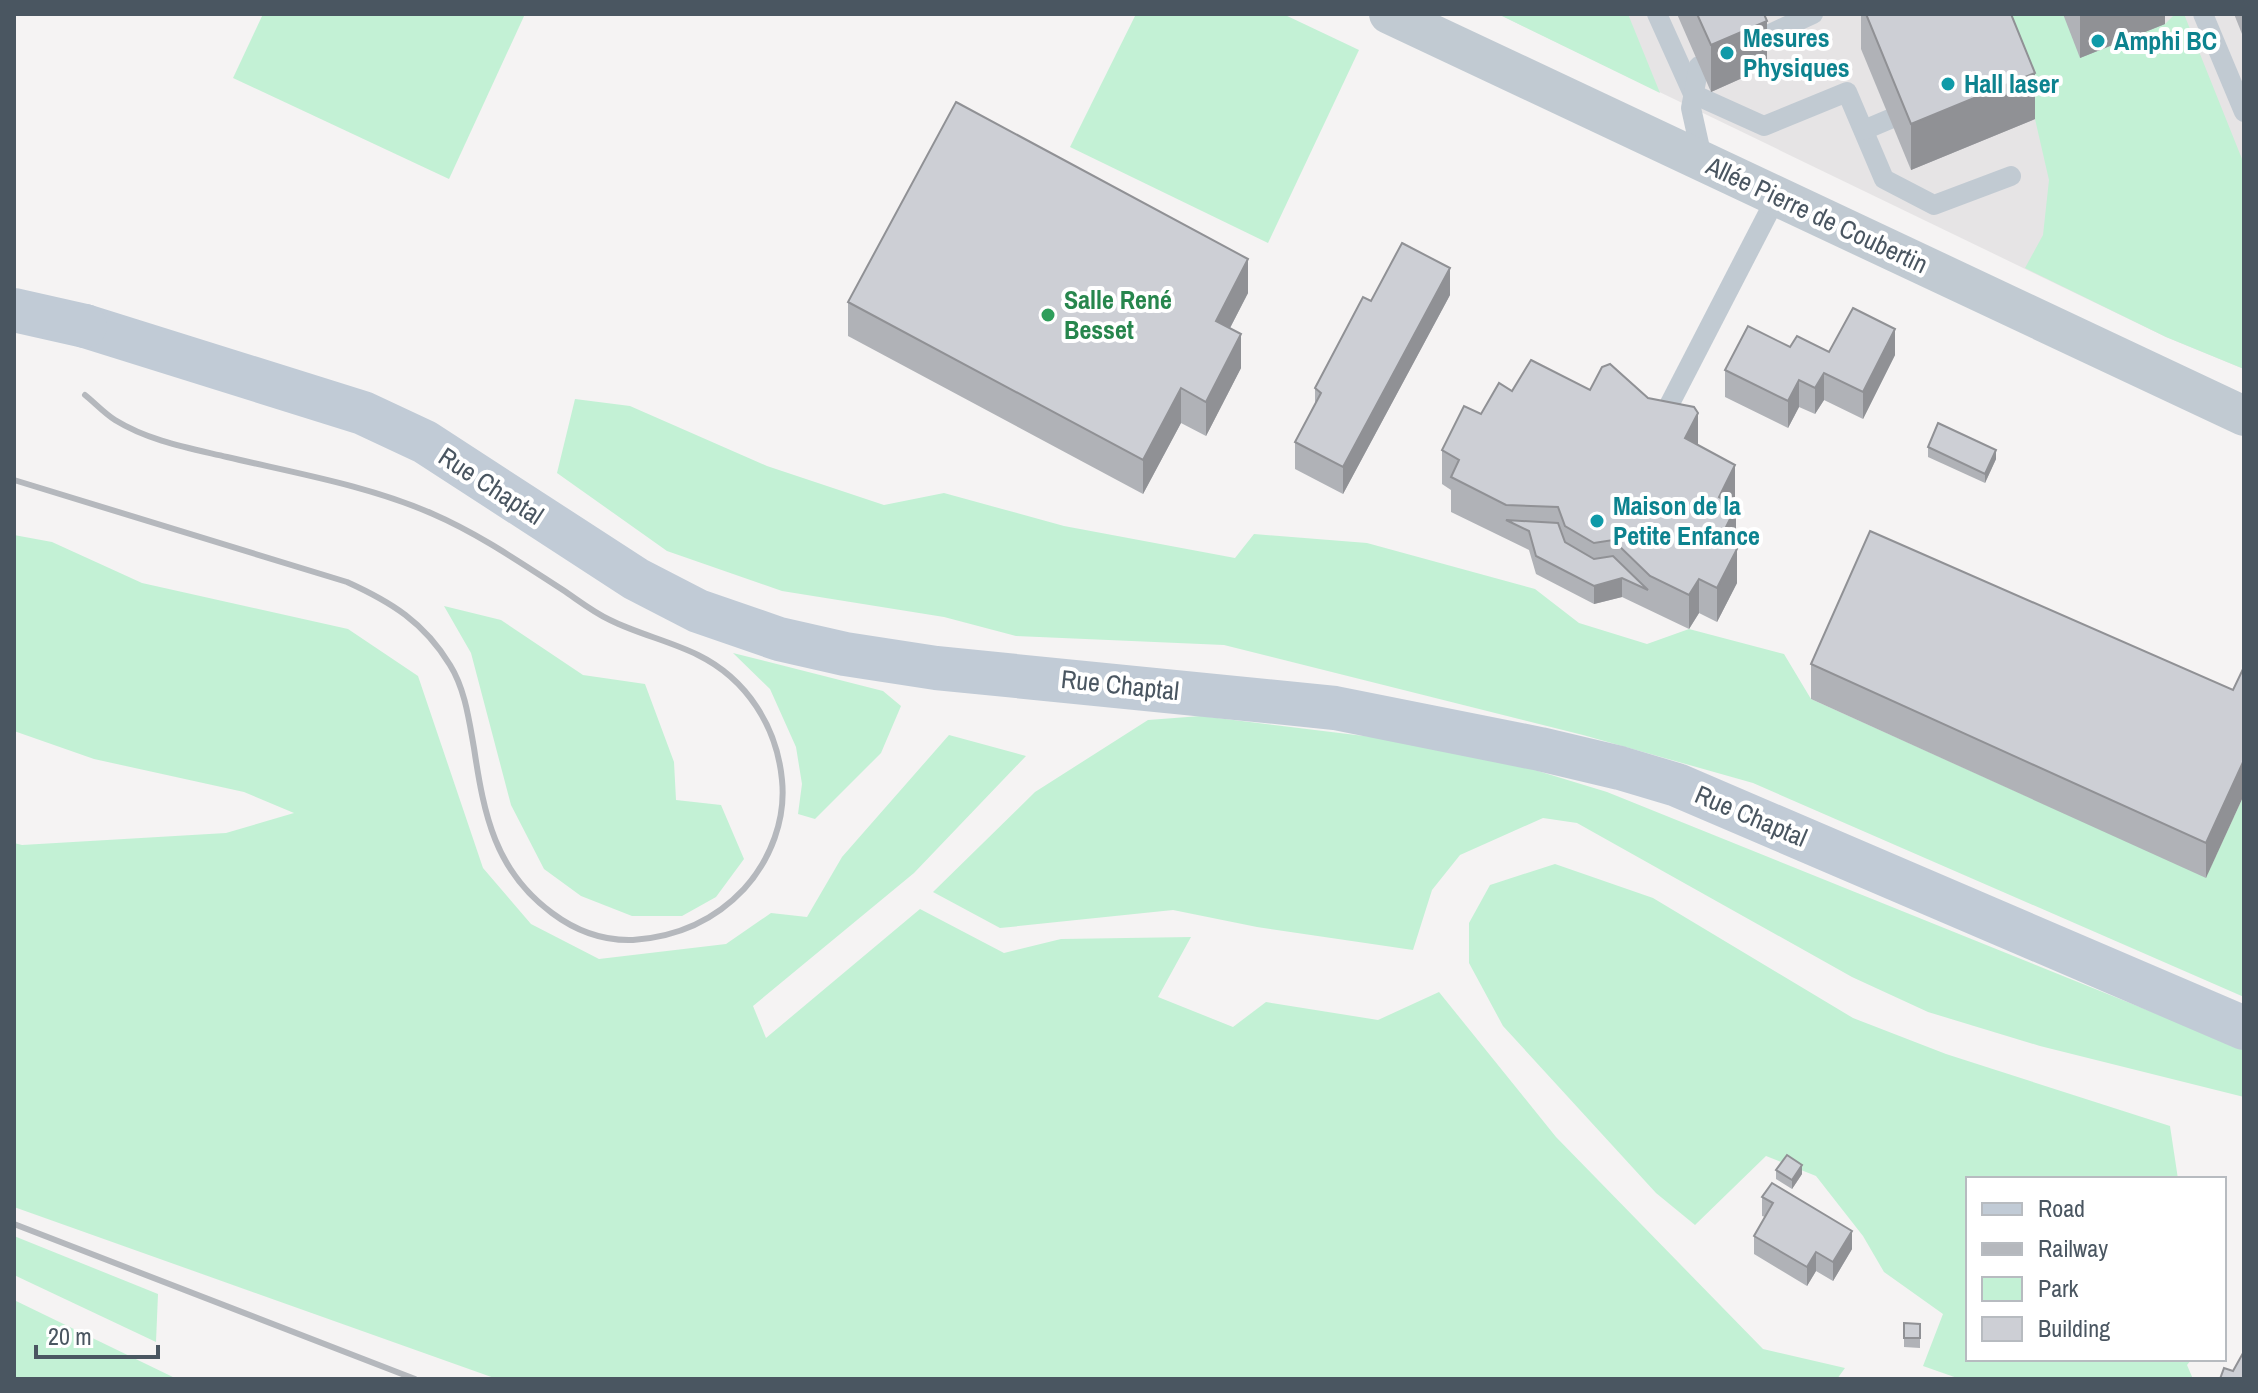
<svg xmlns="http://www.w3.org/2000/svg" width="2258" height="1393" font-family="'Archivo Narrow',sans-serif">
<style>
.education{fill:#e6e4e5}
.green{fill:#c3f1d5}
.lines{fill:none;stroke-linecap:round;stroke-linejoin:round}
.lane{stroke:#c1cad2;stroke-width:20}
.street{stroke:#c1cad2;stroke-width:40}
.secondary{stroke:#c1cbd6;stroke-width:44}
.rail{stroke:#b5b8bd;stroke-width:6}
.secondary-bridge{stroke:#c1cbd6;stroke-width:44}
.wall{fill:#b0b2b7}
.shaded-wall{fill:#909195}
.building{fill:#cdcfd5;stroke:#909195;stroke-width:2}
.culture-dot{fill:#0f9aa8;stroke:#fff;stroke-width:3}
.leisure-dot{fill:#2e9e5b;stroke:#fff;stroke-width:3}
.labels{text-anchor:middle;stroke-width:8;stroke-linejoin:round;paint-order:stroke}
.culture-label{font-size:26px;font-weight:bold;fill:#0d838f;stroke:#fff;text-anchor:start}
.street-label{font-size:26px;fill:#4a5661;stroke:#fff}
.leisure-label{font-size:26px;font-weight:bold;fill:#27864d;stroke:#fff;text-anchor:start}
</style>
<rect width="100%" height="100%" fill="#f5f3f3"/>
<path class="education" d="M1498,14h746v355l-78,-32z"/>
<g class="green">
<path d="M263,14h262l-76,165 -216,-101z"/>
<path d="M1136,14h147l76,36 -91,193 -198,-96z"/>
<path d="M1498,14h130l32,79z"/>
<path d="M1992,14h71l102,10 10,-10h9l60,150v205l-78,-32 -141,-69 18,-33 6,-55 -14,-61z"/>
<path d="M575,399l55,7 137,60 117,39 60,-12 120,33 171,32 19,-24 113,9 168,46 44,34 68,21 42,-15 95,25 27,45 395,178 38,-82v202l-491,-214 -170,-48 -359,-90 -208,-9 -72,-19 -162,-26 -115,-40 -110,-78z"/>
<path d="M14,535l38,7 90,41 206,46 70,47 65,192 48,56 68,35 127,-15 45,-31 36,4 35,-60 107,-122 77,21 -112,117 -161,133 13,32 154,-129 84,44 57,-14 130,-2 -33,60 75,30 33,-25 112,18 61,-28 117,145 207,212 82,19 -8,11h-1340l-483,-172v-364l8,2 204,-12 68,-20 -50,-21 -150,-33 -80,-28z"/>
<path d="M444,606l57,14 82,55 62,9 29,78 2,38 45,5 23,54 -28,38 -34,19h-50l-51,-20 -37,-27 -33,-64 -40,-152z"/>
<path d="M733,653l150,38 18,15 -20,47 -66,66 -17,-5 4,-30 -6,-37 -26,-58z"/>
<path d="M1201,716l261,32 145,44 637,257v48l-204,-51 -112,-34 -76,-35 -275,-154 -34,-5 -83,37 -28,35 -19,60 -156,-23 -84,-17 -173,18 -67,-36 102,-100 113,-72z"/>
<path d="M1555,864l98,34 200,120 93,36 224,72 8,53h-210v180h224l-5,6 6,14h-233l-37,-13 20,-52 -59,-42 -21,-36 -47,-60 -50,-20 -71,69 -39,-32 -153,-167 -34,-63v-40l21,-38z"/>
<path d="M14,1236l144,58 -2,48 -142,-67z"/>
<path d="M14,1300l163,79h-163z"/>
</g>
<g class="lines">
<g class="lane">
<path d="M1657,14l36,80 71,32 83,-34 37,87 50,26 77,-29"/>
<path d="M2203,14l41,98"/>
<path d="M1755,41l58,-27"/>
<path d="M1699,66l-8,42 12,54"/>
<path d="M1864,130l26,-11"/>
<path d="M1665,413l112,-217"/>
</g>
<path class="street" d="M1389,14l855,402"/>
<path class="secondary" d="M85,326l278,87 62,29 211,137 62,32 81,28 66,15 91,14 399,40 205,41 80,19 57,17 567,243"/>
<g class="rail">
<path d="M14,480l333,102c44,20 77,40 103,83 15,24 19,55 24,83 10,67 21,123 78,165 24,18 51,28 81,27 44,-3 81,-19 111,-51 27,-30 42,-70 38,-109 -5,-53 -35,-101 -84,-125 -28,-14 -60,-21 -88,-35 -17,-8 -32,-20 -47,-30 -42,-27 -84,-56 -130,-76 -63,-28 -138,-41 -206,-57 -38,-9 -78,-16 -112,-37 -11,-7 -20,-17 -30,-25"/>
<path d="M14,1224l401,155"/>
</g>
<path class="secondary-bridge" d="M14,310l71,16"/>
</g>
<g class="wall">
<path d="M1677,14h89l-2,1 3,52 -56,25z"/>
<path d="M1861,14h150l24,105 -124,51 -50,-121z"/>
<path d="M2063,14h102v10l-85,34z"/>
<path d="M2234,14h10v25z"/>
<path d="M1248,293l-18,35 11,40 -35,68 -25,-13 -38,71 -295,-158v-34z"/>
<path d="M1450,295l-107,199 -48,-25v-27l20,-37v-17l56,-87z"/>
<path d="M1790,347l39,5 66,3 -32,64 -39,-19 -9,14 -16,-7 -11,21 -63,-31v-27z"/>
<path d="M1512,391l186,54 37,54 -3,6 4,36 -3,6 4,36 -20,39 -18,-9 -10,16 -67,-32 -28,7 -58,-30 -7,-24 -78,-38v-22l-9,-6v-34l39,-36z"/>
<path d="M1928,447l68,12 -11,24 -57,-26z"/>
<path d="M1811,664l422,26 -27,188 -395,-179z"/>
<path d="M1776,1170l26,4 -10,15 -16,-10z"/>
<path d="M1762,1197l90,52 -19,32 -17,-10 -9,15 -53,-32v-18l11,-19 -3,-1z"/>
<path d="M1904,1323l16,1v24l-16,-1z"/>
</g>
<g class="shaded-wall">
<path d="M2080,14h85v10l-85,34z"/>
<path d="M1767,21v46l-56,25v-47z"/>
<path d="M2035,73v46l-124,51v-46z"/>
<path d="M1248,259v34l-32,62v-34z"/>
<path d="M1450,268v27l-107,199v-27z"/>
<path d="M1895,329v26l-32,64v-27z"/>
<path d="M1241,334v34l-35,68v-34z"/>
<path d="M1824,373v27l-9,14v-26z"/>
<path d="M1799,380v27l-11,21v-27z"/>
<path d="M1181,388v35l-38,71v-34z"/>
<path d="M1698,413v34l-13,-9z"/>
<path d="M1996,450v9l-11,24v-9z"/>
<path d="M1735,465v34l-16,32v-34z"/>
<path d="M1736,507v34l-16,32v-34z"/>
<path d="M1737,549v34l-20,39v-34z"/>
<path d="M1622,578v19l-28,7v-18z"/>
<path d="M1699,579v34l-10,16v-34z"/>
<path d="M2244,760v35l-38,83v-35z"/>
<path d="M1802,1165v9l-10,15v-9z"/>
<path d="M1852,1231v18l-19,32v-19z"/>
<path d="M1816,1252v19l-9,15v-19z"/>
</g>
<g class="building">
<path d="M1697,14h67l3,7 -56,24z"/>
<path d="M1866,14h145l24,59 -124,51z"/>
<path d="M956,102l292,157 -32,62 25,13 -35,68 -25,-14 -38,72 -295,-158z"/>
<path d="M1402,243l48,25 -107,199 -48,-25 26,-49 -6,-5 48,-91 8,4z"/>
<path d="M1853,308l42,21 -32,63 -39,-19 -9,15 -16,-8 -11,21 -63,-31 23,-44 42,21 7,-11 32,16z"/>
<path d="M1531,360l59,30 12,-23 8,-3 38,34 46,9 4,6 -13,25 50,27 -16,32 17,10 -16,32 17,10 -20,39 -18,-9 -10,16 -39,-19 -37,-36 -19,3 -29,-17 -7,-19 -52,-2 -55,-28 8,-17 -17,-10 22,-44 17,8 18,-31 13,8z"/>
<path d="M1938,423l58,27 -11,24 -57,-27z"/>
<path d="M1506,520l52,3 7,19 29,17 19,-3 35,34 -26,-12 -28,8 -58,-30 -7,-25z"/>
<path d="M1870,531l363,159 11,-23v93l-38,83 -395,-179z"/>
<path d="M1787,1155l15,10 -10,15 -16,-10z"/>
<path d="M1772,1183l80,48 -19,31 -17,-10 -9,15 -53,-31 19,-33 -11,-6z"/>
<path d="M1904,1323l16,1v14h-16z"/>
<path d="M2243,1353l1,26h-24l4,-11 9,3z"/>
</g>
<g class="culture-dot">
<circle cx="2098" cy="41" r="8"/>
<circle cx="1727" cy="53" r="8"/>
<circle cx="1948" cy="84" r="8"/>
<circle cx="1597" cy="521" r="8"/>
</g>
<circle class="leisure-dot" cx="1048" cy="315" r="8"/>
<g class="labels">
<g class="culture-label">
<text x="1743" y="47">Mesures<tspan x="1743" dy="30">Physiques</tspan></text>
<text x="2114" y="50">Amphi BC</text>
<text x="1964" y="93">Hall laser</text>
<text x="1613" y="515">Maison de la<tspan x="1613" dy="30">Petite Enfance</tspan></text>
</g>
<g class="street-label">
<text transform="translate(1817 215) rotate(25)" y="9">Allée Pierre de Coubertin</text>
<text transform="translate(491 486) rotate(33)" y="9">Rue Chaptal</text>
<text transform="translate(1120 685) rotate(6)" y="9">Rue Chaptal</text>
<text transform="translate(1751 816) rotate(23)" y="9">Rue Chaptal</text>
</g>
<g class="leisure-label">
<text x="1064" y="309">Salle René<tspan x="1064" dy="30">Besset</tspan></text>
</g>
</g>
<rect width="2258" height="1393" fill="none" stroke="#4a5661" stroke-width="32"/>
<rect x="1966" y="1177" width="260" height="184" fill="#ffffff" stroke="#b7bbc0" stroke-width="2"/>
<rect x="1982" y="1203" width="40" height="12" fill="#c1cbd6" stroke="#b7bbc0" stroke-width="2"/>
<text x="2038" y="1217" font-size="24" fill="#4a5661">Road</text>
<rect x="1982" y="1243" width="40" height="12" fill="#b5b8bd" stroke="#b7bbc0" stroke-width="2"/>
<text x="2038" y="1257" font-size="24" fill="#4a5661">Railway</text>
<rect x="1982" y="1277" width="40" height="24" fill="#c3f1d5" stroke="#b7bbc0" stroke-width="2"/>
<text x="2038" y="1297" font-size="24" fill="#4a5661">Park</text>
<rect x="1982" y="1317" width="40" height="24" fill="#cdcfd5" stroke="#b7bbc0" stroke-width="2"/>
<text x="2038" y="1337" font-size="24" fill="#4a5661">Building</text>
<path d="M36 1345v12h122v-12" fill="none" stroke="#4a5661" stroke-width="4"/>
<text x="48" y="1345" font-size="24" fill="#4a5661" stroke="#ffffff" stroke-width="6" paint-order="stroke">20 m</text>
</svg>
